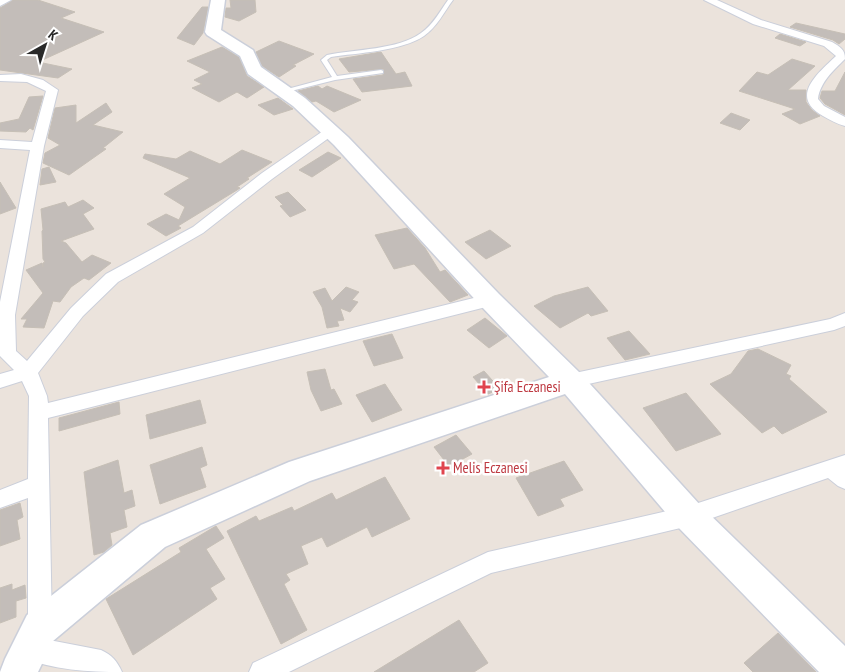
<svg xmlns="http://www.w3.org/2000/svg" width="845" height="672" font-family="'PT Sans Narrow',sans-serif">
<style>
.building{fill:#c3bdb9;stroke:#c6bfb6}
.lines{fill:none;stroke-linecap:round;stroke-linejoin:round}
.lane-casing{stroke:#cbcfda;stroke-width:2}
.street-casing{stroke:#cbcfda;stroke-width:2}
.secondary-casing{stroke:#cbcfda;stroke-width:3}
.lane{fill:#fff;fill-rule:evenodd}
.street{fill:#fff;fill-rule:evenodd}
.secondary{fill:#fff;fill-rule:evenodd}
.health-dot{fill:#e0444e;stroke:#fff;stroke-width:2}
.labels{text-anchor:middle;stroke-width:5;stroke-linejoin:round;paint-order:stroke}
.health-label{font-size:15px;fill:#be3a42;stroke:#fff;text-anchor:start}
</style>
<rect width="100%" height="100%" fill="#ebe3dc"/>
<g class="building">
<path d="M13,0h25l37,12 -14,6 43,14 -66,30 34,7 -14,9 -58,-8v-62z"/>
<path d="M230,0h25l1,12 -17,9 -14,-4 1,-9h5z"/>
<path d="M202,7h6l-5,26 -9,12 -17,-7z"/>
<path d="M796,23l49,11v5l-6,5 -6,-4 -43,-13z"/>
<path d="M780,34l26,8 -6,4 -25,-8z"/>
<path d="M279,41l35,13 -21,11 3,1 -17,11 -17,-11 -6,-14z"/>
<path d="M222,47l17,10 8,19 17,11 -17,11 -10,-6 -18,10 -27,-14 10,-4 -8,-4 16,-8 -23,-11z"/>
<path d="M381,52l15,22 9,-2 7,14 -50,6 -9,-13 30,-4 1,-6 -35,3 -10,-13z"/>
<path d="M792,59l23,7 -27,24h18v12l6,8 8,6 -20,8 -18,-10 13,-5 -56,-18 18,-19 11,3z"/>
<path d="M845,72v43l-20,-11 -5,-6 2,-7h13z"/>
<path d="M318,86l4,3 5,-3 34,14 -27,12 -18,-11 -4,1 -14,-11z"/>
<path d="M43,96l-10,34 -3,-2 -4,4 -26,-1v-8l19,-4 10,-22z"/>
<path d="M278,98l15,11 -19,6 -16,-10z"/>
<path d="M106,103l6,9 -19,13 30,7 -20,16 3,1 -37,26 -26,-12 2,-10 15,-8 -12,-7 7,-30 21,-3v18z"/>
<path d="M731,113l19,7 -10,10 -20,-7z"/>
<path d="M242,150l30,12 -25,16 2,1 -12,8 3,1 -3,2 -59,36 3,2 -15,8 -19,-12 19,-10 13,6 6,-13 -21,-13 26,-16 -47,-20 2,-4 31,5 14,-8 30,13z"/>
<path d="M328,152l13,6 -29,19 -13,-7z"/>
<path d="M49,167l7,15 -16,3 2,-16z"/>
<path d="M0,182l16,26 -16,6z"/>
<path d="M288,192l18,18 -16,7 -10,-11 3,-1 -8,-8z"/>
<path d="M83,200l11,8 -11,6 11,15 -33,12 5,2 16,19 10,-7 19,8 -22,17 -5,-2 -13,9 -11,15 -7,-1 -9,27 -21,-1 4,-8h-6l22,-26 -17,-23 16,-7 1,4v-4l2,-1 -2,-3 -1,-28 1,-1 -2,-21 24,-7 3,5z"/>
<path d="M407,228l18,20 15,24 5,-2 23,25 -18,7 -36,-38 -20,5 -19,-34z"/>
<path d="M490,230l21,16 -25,13 -21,-17z"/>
<path d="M346,287l13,5 -7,8 6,2 -8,10 -10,-4 4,12 -7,1 2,5 -12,2 -5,-21 -9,-15 12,-4 7,13z"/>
<path d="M588,287l20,24 -17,5 -3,-3 -28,15 -26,-22 20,-10z"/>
<path d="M485,318l22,18 -18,12 -22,-18z"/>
<path d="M629,331l21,23 -25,6 -18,-22z"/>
<path d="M392,334l11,24 -29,8 -11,-25z"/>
<path d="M758,349l33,16 -5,9 5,2 -2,3 38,33 -45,22 -8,-8 -12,7 -52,-49 21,-10 17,-23z"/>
<path d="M325,369l6,21 3,-1 8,15 -21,7 -10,-21 -4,-18z"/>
<path d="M484,371l16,18 -12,5 -15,-17z"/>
<path d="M385,384l17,26 -30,12 -16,-27z"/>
<path d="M686,393l35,41 -45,17 -33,-43z"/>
<path d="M200,400l6,23 -56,16 -4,-24z"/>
<path d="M119,402l1,12 -61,17v-13z"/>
<path d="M456,435l16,19 -11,6 2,3 -12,6 -17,-22z"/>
<path d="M202,447l5,18 -7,3 6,19 -46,17 -10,-39z"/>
<path d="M118,460l6,33 8,-3 3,16 -11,4 3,17 -17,6 2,12 -8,7 -10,3 -10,-83z"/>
<path d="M564,461l19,29 -23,9 4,7 -26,10 -22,-38z"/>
<path d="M385,477l25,42 -38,18 -5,-10 -40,20 -5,-10 -21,9 7,18 -22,10 4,6 -6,4 23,46 -26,14 -54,-113 29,-15 3,5 33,-14 2,4 38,-18 4,7z"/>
<path d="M20,503l3,14 -6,3 3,19 -20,7v-36z"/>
<path d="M216,526l8,12 -18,11 19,30 -15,9 7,11 -84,56 -27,-56 75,-47 -2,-4z"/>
<path d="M12,584v6l13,-5 1,13 -10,3v16l-16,6v-35z"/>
<path d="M459,620l29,43 -14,9h-100z"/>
<path d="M778,633l38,39h-63l-9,-9z"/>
</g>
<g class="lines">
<g class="lane-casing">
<path id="lane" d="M448,0h5c-9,12 -16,27 -29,36 -22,15 -67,17 -93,21l-4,3 10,16 44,-6 2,1v2l-48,7 -52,13 -3,-2 52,-14 -11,-17 6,-5c28,-6 71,-5 94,-22 12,-8 19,-22 27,-33z"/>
</g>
<g class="street-casing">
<g id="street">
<path d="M0,0h11l-11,6z"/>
<path d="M704,0h13l44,20 71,22c8,5 13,7 13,17 -11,11 -25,23 -27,40l6,7 21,11v9c-8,-2 -15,-6 -22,-10 -34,-19 -6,-42 13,-60l-12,-10 -71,-22z"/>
<path d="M21,74l22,6 15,10 -14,56 -29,169 1,36 11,10 44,-53 35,-34 87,-47 69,-54 64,-44h10l1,3 -65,47 -69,54 -85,49 -35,34 -45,57 9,23 1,7 442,-109 6,2 2,4 -2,4 -6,2 -442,112 4,210 -3,9 -5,2 57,11c11,5 16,11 21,22 -34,0 -69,-2 -101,-15l-3,-9 3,-9 10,-3 -3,-8v-130l-28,10v-18l28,-11 1,-83 -7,-15 -22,7v-14l14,-4 -14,-14v-54l30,-152 -30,-2v-8l32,2 14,-51 -19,-9 -27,-1v-6z"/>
<path d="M845,313v13l-11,4 -264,58 -7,-2 -2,-5 2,-5 7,-2 260,-55z"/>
<path d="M845,455v34l-7,-3 -10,-8 -139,48 -198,47 -202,99h-40l4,-9 235,-111 201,-46z"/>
</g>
</g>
<g class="secondary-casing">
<path id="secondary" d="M211,0h14l-4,30 32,20 8,17 44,31 43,39 151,157 81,79 121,133 144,140v26h-26l-142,-146 -112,-132 -255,87 -145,66 -112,94 -15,31h-38l5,-13 22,-44 114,-90 148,-63 260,-85 -68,-71 -147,-161 -41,-39 -45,-32 -8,-18 -33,-21 -2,-3z"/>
</g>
<use href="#lane" class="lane"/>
<use href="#street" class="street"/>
<use href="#secondary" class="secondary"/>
</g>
<g class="health-dot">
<path d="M481.5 379.5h5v5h5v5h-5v5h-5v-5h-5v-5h5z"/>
<path d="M440.5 460.5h5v5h5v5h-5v5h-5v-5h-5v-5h5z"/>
</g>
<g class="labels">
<g class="health-label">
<text x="494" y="392">Şifa Eczanesi</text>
<text x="453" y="473">Melis Eczanesi</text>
</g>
</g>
<g transform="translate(45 45) rotate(39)" stroke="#ffffff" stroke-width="4" paint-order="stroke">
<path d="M0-4L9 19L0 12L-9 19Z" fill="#292929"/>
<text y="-8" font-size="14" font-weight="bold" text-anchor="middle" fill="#292929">K</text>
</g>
</svg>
